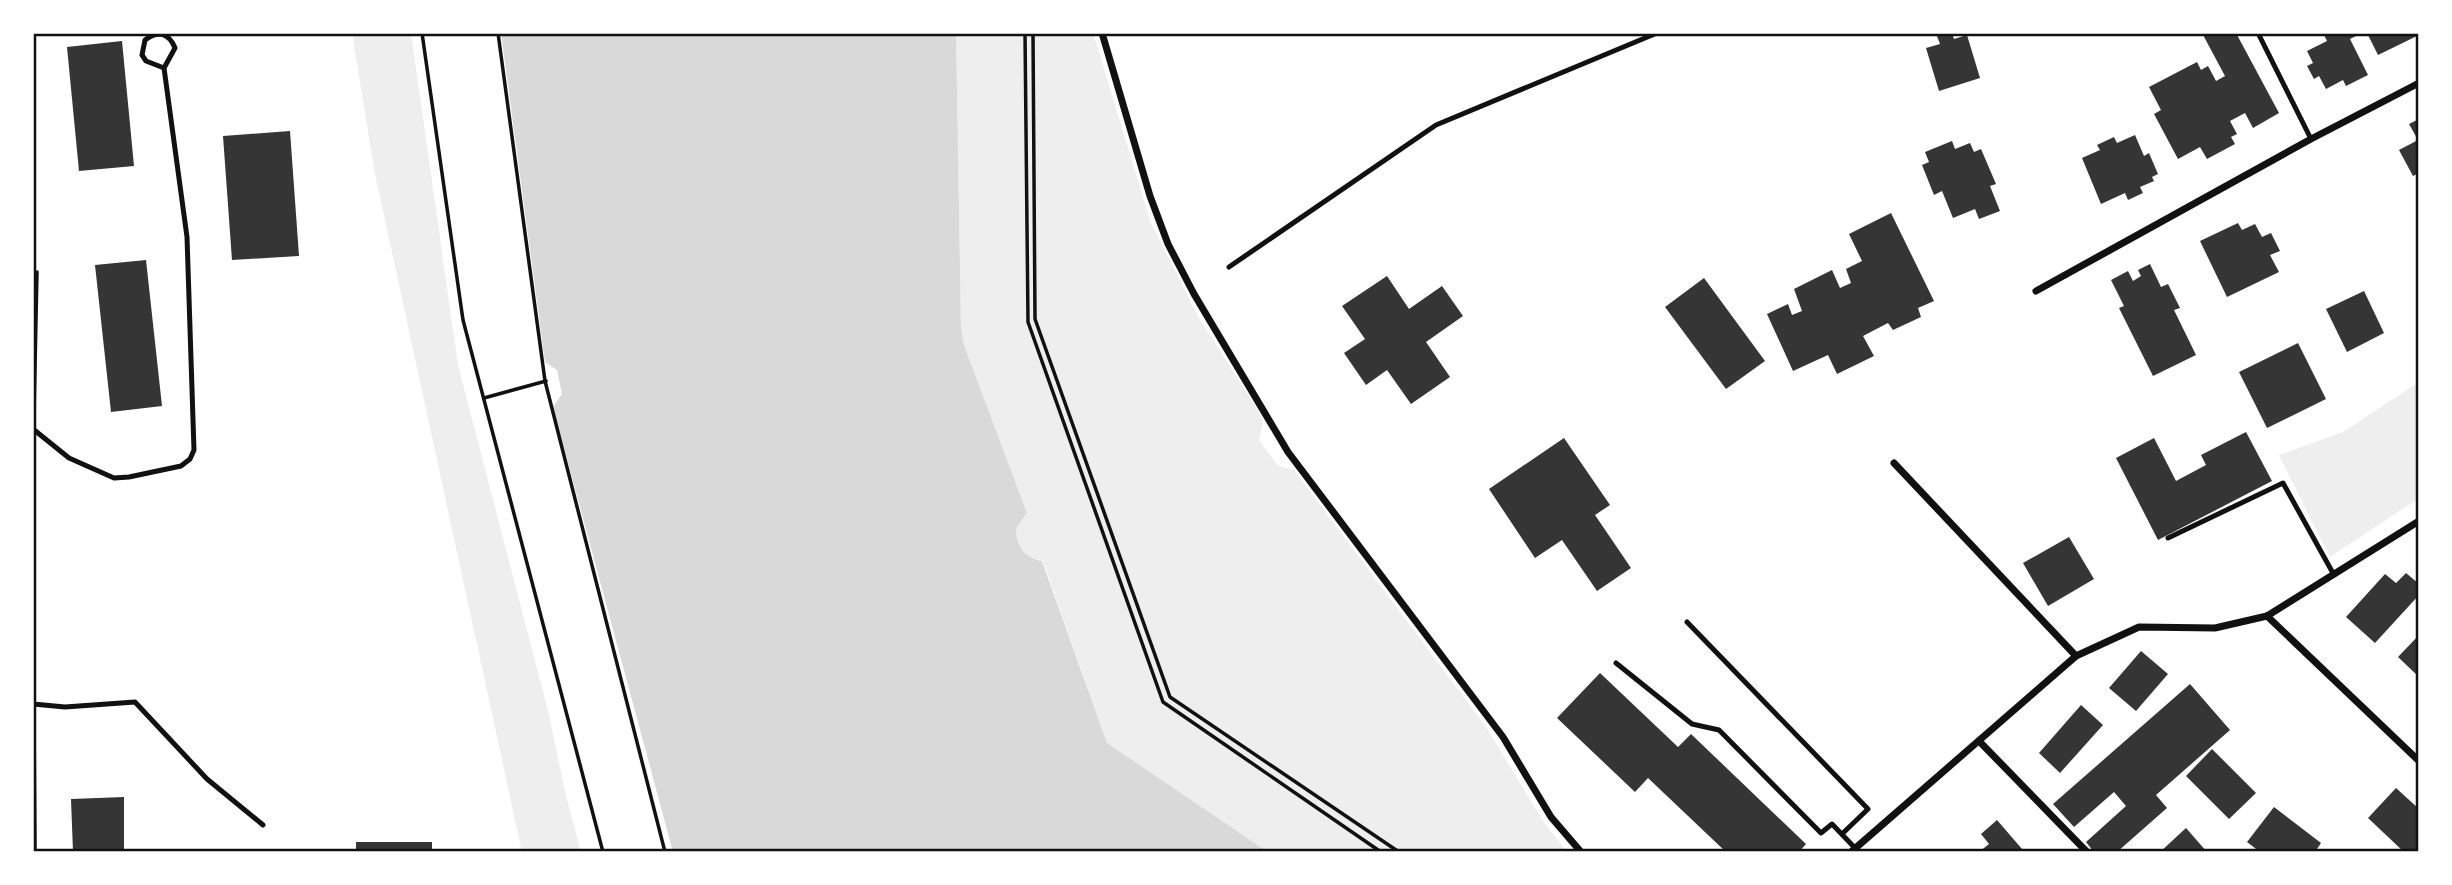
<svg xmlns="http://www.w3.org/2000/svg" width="2452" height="885" font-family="'IBM Plex Sans',sans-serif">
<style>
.green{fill:#eee}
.water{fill:#d9d9d9}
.building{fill:#353535}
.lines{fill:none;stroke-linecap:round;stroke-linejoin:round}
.path{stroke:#111;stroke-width:3.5}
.service{stroke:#111;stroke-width:5}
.minor{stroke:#111;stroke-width:7}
.neatline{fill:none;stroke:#111;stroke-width:2.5}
</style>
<rect width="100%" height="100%" fill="#fff"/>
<g class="green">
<path d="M352,33h59l47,332 90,346 18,85 15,56h-59l-147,-678z"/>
<path d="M956,33h137l58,190 48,95 60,94 4,11 -4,17 19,26 16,4 192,257 57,94 24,31h-299l-161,-109 -64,-182c-18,-4 -27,-14 -27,-33l11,-15 -63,-168 -3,-18z"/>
<path d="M2419,382v116l-89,59 -51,-102 64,-23z"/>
</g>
<path class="water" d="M501,33h455l5,294 3,18 63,168 -11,15c0,18 8,29 26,33l65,182 161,109h-595l-120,-445 9,-13 -5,-24 -12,-8z"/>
<g class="building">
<path d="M1945,33h7l2,6 13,-4 13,43 -41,13 -13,-43 14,-4 -3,-8z"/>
<path d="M2202,33h34l43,80 -26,15 -8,-15 -15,8 7,13 -6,3 4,7 -28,15 -7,-12 -22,12 -24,-45 7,-4 -12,-23 48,-25 4,8 7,-4 8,15 9,-5z"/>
<path d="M2323,33h32l1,3 -6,3 18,36 -22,11 -3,-6 -17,9 -7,-13 -5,3 -7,-13 6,-3 -6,-12 20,-10z"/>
<path d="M2367,33h52v2l-41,20z"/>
<path d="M122,41l12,125 -55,5 -12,-124z"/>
<path d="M2419,119v54l-6,3 -14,-26 19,-10 -9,-16z"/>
<path d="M290,131l9,125 -67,4 -9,-124z"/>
<path d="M2135,135l9,21 5,-3 9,21 -6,3 2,4 -14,6 3,6 -15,7 -3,-7 -24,11 -19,-46 18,-8 -3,-5 17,-8 3,6z"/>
<path d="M1952,141l3,8 15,-6 4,9 7,-3 15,35 -6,2 10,25 -21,8 -4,-10 -22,9 -11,-27 -8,4 -12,-30 7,-3 -4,-10z"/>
<path d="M1891,213l43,88 -16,7 3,9 -28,13 -5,-7 -25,13 11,20 -37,18 -9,-19 -35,16 -26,-57 21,-10 4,11 10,-4 -8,-22 38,-19 8,18 11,-5 -5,-14 16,-8 -13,-27z"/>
<path d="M2238,223l4,7 13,-6 7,13 9,-4 9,18 -10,4 9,17 -52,25 -27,-56z"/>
<path d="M146,260l16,146 -51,6 -16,-147z"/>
<path d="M2150,264l11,23 7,-3 12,24 -6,2 22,45 -43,21 -34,-68 5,-2 -13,-26 17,-9 5,10 8,-5 -3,-6z"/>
<path d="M1387,276l22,33 33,-23 21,30 -37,26 24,35 -39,27 -24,-34 -21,15 -22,-32 21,-14 -23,-33z"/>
<path d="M1704,278l61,83 -39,28 -61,-82z"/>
<path d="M2364,291l20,42 -37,19 -21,-43z"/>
<path d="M2298,343l28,56 -59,29 -28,-56z"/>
<path d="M2246,432l26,49 -114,59 -42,-82 38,-20 22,43 30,-16 -5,-10z"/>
<path d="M1564,438l46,67 -15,10 36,53 -34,23 -35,-51 -27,18 -46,-69z"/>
<path d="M2069,537l25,42 -46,27 -25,-43z"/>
<path d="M2406,573l13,11v11l-44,48 -29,-26 39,-43 11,9z"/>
<path d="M2419,635v42l-21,-20z"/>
<path d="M2141,651l27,23 -32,37 -27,-23z"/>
<path d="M1600,673l78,74 13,-13 115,110 -7,8h-73l-78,-74 -13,14 -78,-74z"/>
<path d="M2190,684l40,46 -74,65 11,13 -50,44h-23l-8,-10 40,-36 -12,-14 -40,35 -21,-23z"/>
<path d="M2081,705l22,20 -43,48 -21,-20z"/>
<path d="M2212,749l44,44 -27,26 -43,-43z"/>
<path d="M2396,788l23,21v43h-15l-36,-34z"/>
<path d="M124,797v55h-51l-2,-53z"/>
<path d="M2274,807l47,36 -6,9h-55l-13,-10z"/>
<path d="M1997,820l25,29 -4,3h-39l10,-8 -8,-10z"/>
<path d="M2186,828l21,24h-47z"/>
<rect x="356" y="842" width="76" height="10"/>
</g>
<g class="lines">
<g class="path">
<path d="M422,33l41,287 140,532"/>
<path d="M498,33l47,348 120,471"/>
<path d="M1025,33l3,289 135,380 218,150"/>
<path d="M1033,33l2,286 135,378 229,155"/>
<path d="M484,398l62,-17"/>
<path d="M34,416l3,-144"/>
<path d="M33,467l1,-22"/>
<path d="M33,640l1,52"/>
<path d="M34,714l1,138"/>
</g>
<g class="service">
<path d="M2258,33l53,106"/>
<path d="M1229,267l207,-142 221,-92"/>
<path d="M33,429l36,29 45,20 15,-1 52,-11 9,-7 4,-9 -7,-213 -23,-169 11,-20c-6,-15 -17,-18 -30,-8l-3,15 4,6 18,7"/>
<path d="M2168,538l115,-55 51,92"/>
<path d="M1687,622l181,187 -26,25"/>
<path d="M1616,663l76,61 27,6 102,103 11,-9 23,24"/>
<path d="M33,704l32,3 70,-5 72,77 56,46"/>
</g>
<g class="minor">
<path d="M1102,33l48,163 18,48 26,50 94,158 215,285 48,80 30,35"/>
<path d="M2036,291l275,-152 108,-56"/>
<path d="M1894,463l182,193"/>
<path d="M2267,616l152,145"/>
<path d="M1979,741l108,111"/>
<path d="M1851,852l225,-196 63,-29 76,1 52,-12 152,-95"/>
</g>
</g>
<rect width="2452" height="885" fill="none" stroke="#ffffff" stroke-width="70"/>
<rect x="35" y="35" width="2382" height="815" class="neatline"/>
</svg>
